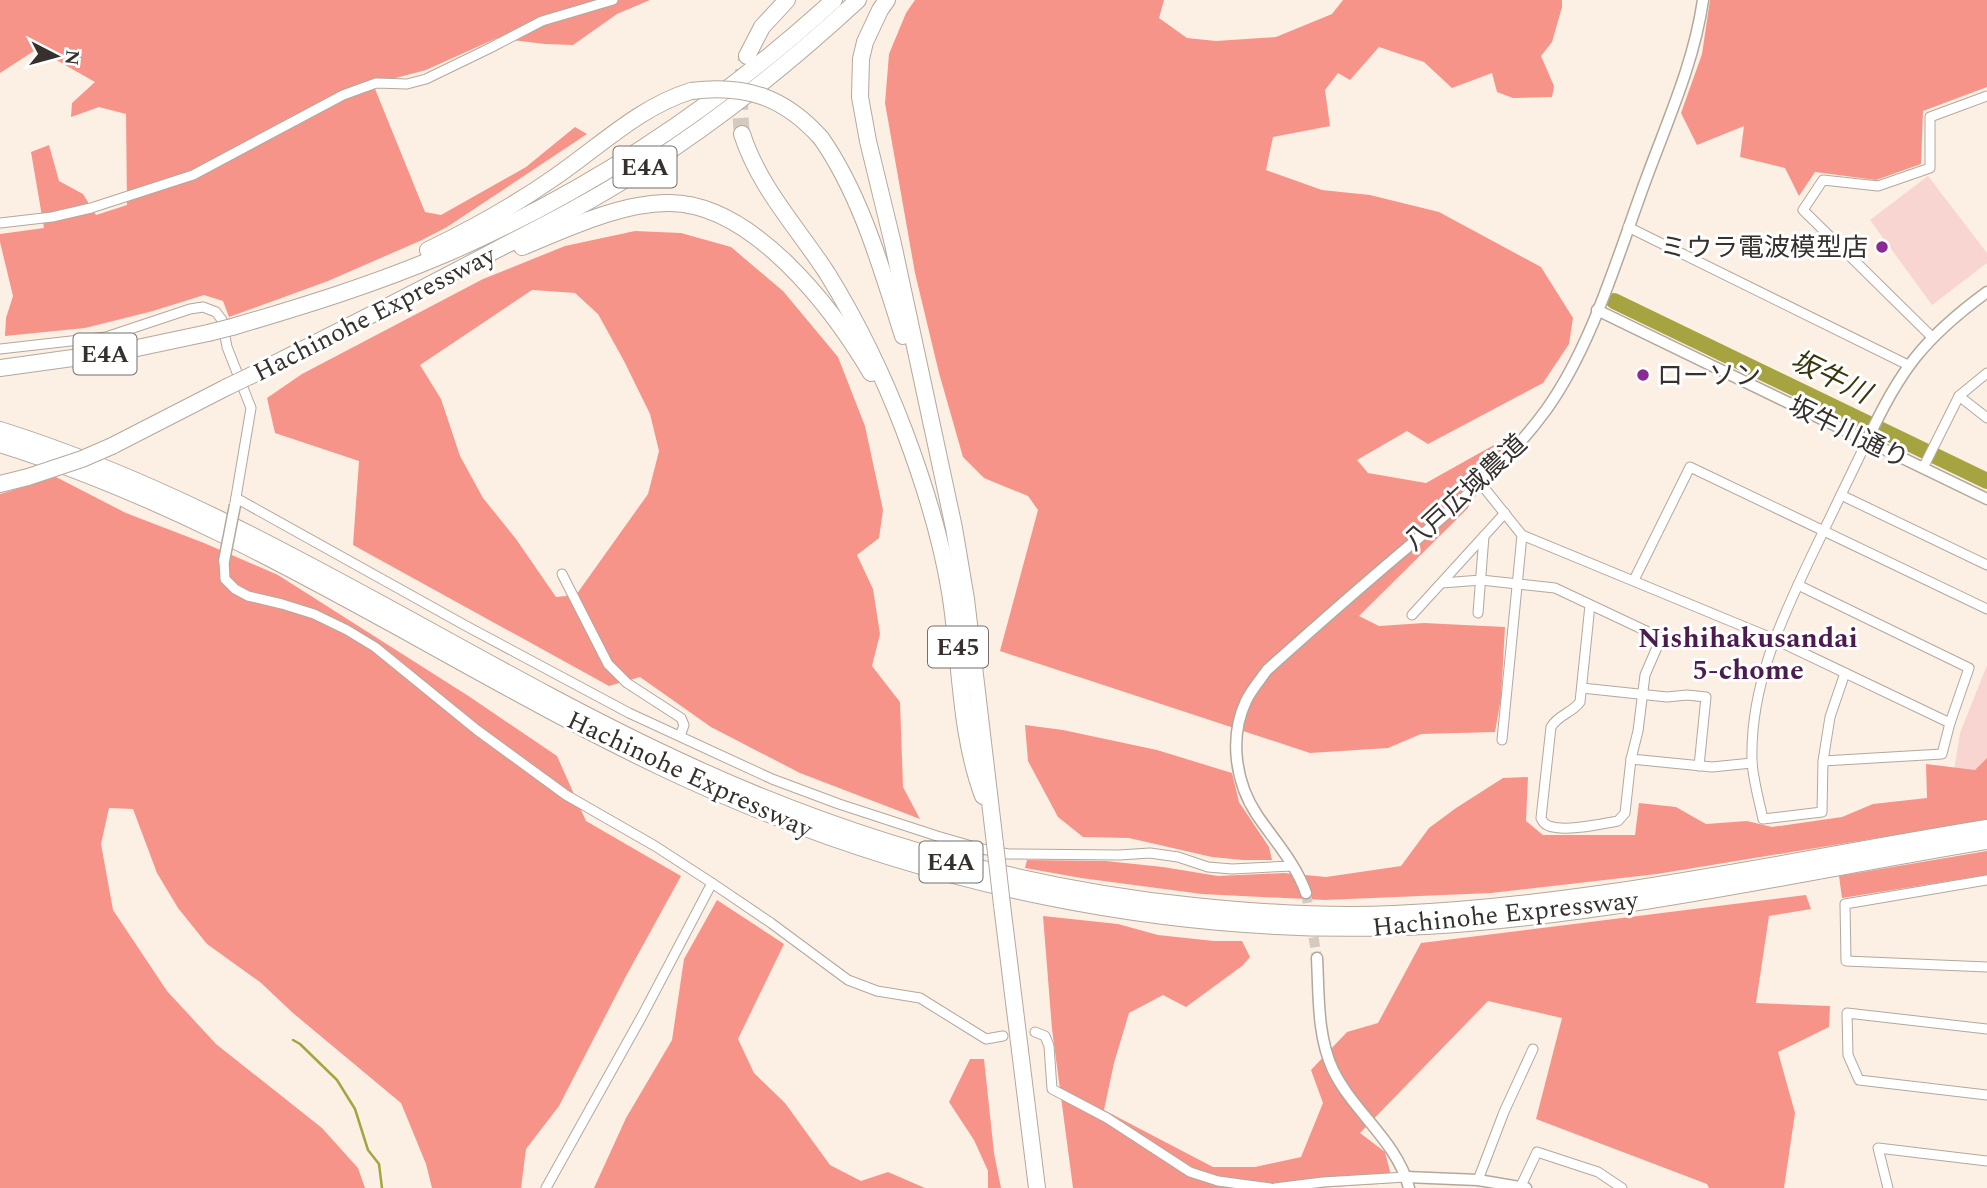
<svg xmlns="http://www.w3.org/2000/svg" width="1987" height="1188" font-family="Spectral,'Noto Sans JP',serif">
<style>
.green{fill:#f9d5d1}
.forest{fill:#f7948a;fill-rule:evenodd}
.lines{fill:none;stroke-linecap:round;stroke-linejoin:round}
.stream{stroke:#a6a440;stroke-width:2.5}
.river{stroke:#a6a440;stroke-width:16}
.tertiary-tunnel{stroke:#d4cabf;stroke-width:10;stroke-dasharray:10 5;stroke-linecap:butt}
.motorway-tunnel{stroke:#d4cabf;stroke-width:16;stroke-dasharray:16 8;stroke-linecap:butt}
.minor-casing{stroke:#b3a89c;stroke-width:11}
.tertiary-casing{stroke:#b3a89c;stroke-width:13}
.motorway-casing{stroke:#b3a89c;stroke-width:18}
.minor{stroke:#fff;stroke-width:9}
.tertiary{stroke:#fff;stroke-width:10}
.motorway{stroke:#fff;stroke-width:16}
.tertiary-bridge-casing{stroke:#b3a89c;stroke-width:13;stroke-linecap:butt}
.motorway-bridge-casing{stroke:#b3a89c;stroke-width:18;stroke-linecap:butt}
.tertiary-bridge{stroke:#fff;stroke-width:10}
.motorway-bridge{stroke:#fff;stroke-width:16}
.poi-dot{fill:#8a2a93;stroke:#fff;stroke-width:2.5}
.labels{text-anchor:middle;stroke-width:6;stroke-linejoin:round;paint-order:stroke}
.shield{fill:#fff;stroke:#726f6c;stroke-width:2}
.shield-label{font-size:24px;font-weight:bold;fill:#36312d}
.poi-label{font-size:26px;fill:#36312d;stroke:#fff;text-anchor:end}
.street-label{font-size:26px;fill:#36312d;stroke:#fff}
.water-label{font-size:28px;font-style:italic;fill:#38370c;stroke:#fff}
.neighbourhood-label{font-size:28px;font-weight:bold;fill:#4b1d4f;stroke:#fff}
</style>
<rect width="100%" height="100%" fill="#fcf0e4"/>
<g class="green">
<path d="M1928,176l59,77v10l-55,42 -62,-85z"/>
<path d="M1987,665v101l-35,17 8,-50z"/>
</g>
<g class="forest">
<path d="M0,0h650l-33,14 -44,31 -28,-1 -48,-6 -71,32 -53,14 52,128 16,3 85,-48 49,-40 12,7 -140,93 -25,13 -94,41 -99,36 -6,-16 -19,-6 -51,16 -68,17 -80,8 1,-18 7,-22 -13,-54v-8l44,-6 -13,-76 18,-7 10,36 24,13 13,21 31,-10 -1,-91 -27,-7 -28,10 1,-14 23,-21 -58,-33 -37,24z"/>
<path d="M915,0h249l-5,18 28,20 29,3 60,-4 56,-23 11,-14h219v7l-10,35 -11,14 13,30 -2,11 -39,1 -16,-6 -5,-19 -40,15 -28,-26 -45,-15 -29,33 -12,-7 -13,17 5,36 -57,11 -7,33 56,20 48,5 69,17 102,55 32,51 -4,26 -26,39 -115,61 -21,-13 -50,29 11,13 58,10 75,-42 4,6 -26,31 -11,30 -109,108 20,10 45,-3 81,4 -4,71 -6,34 -74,2 -33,14 -78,5 -310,-102 38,-141 -10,-14 -44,-18 -21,-21 -24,-84 -24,-100 -30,-170 4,-49 17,-41z"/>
<path d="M1710,0h277v87l-64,24 -2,53 -45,16 -61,-8 -16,24 -14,-28 -45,-11 4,-31 -47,19 -16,-32 21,-59z"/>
<path d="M635,231l46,2 50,14 52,44 55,66 27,69 18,84 -4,28 -22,17 16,34 7,45 -8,32 28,36 3,85 17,32 -120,-46 -89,-46 -71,-50 -31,9 -256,-141 6,-84 -84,-28 -8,-35 35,-24 181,-95 82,-33zM532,290l43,3 23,21 26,47 26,53 9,37 -11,43 -72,101 -20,2 -40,-58 -33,-41 -23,-42 -19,-57 -21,-34z"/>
<path d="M56,477l70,36 78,30 74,32 192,122 87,59 29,65 95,55 -56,102 -66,128 -33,43 -5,39h-89l-6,-24 -25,-61 -108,-90 -33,-31 -53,-38 -29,-36 -21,-35 -24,-64 -24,-1 -8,36 12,66 54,81 49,53 106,84 36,40 7,20h-365v-694z"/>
<path d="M1025,725l38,5 94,20 75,23 7,29 30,45 3,13h-29l-31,-3 -83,-19 -46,-1 -25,-20 -30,-56z"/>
<path d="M1987,758v62l-330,54 -166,19 -166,7 -123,-6 -121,-16 -56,-10 2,-8 79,1 57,6 55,9 66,-3 42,4 75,-11 28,-38 27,-20 47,-30 25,-1 -2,44 17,14h92l4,-32 37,4 30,17 41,-3 25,6 70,-10 31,-13 54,-6 -1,-34 49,6z"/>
<path d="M1987,851v24l-145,23 -3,-22z"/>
<path d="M1806,895l5,14 -42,7 -13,87 74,3 -1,21 -51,25 17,61 -11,75h-75l-2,-4 -171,-65 26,-101 -74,-17 -128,132 25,19 8,31 -74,5h-246l-21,-159 -9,-113 75,8 40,11 56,6h28l8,16 -8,9 -56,41 -23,-12 -34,18 -15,50 -10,47 109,57h42l46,-10 22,-54 -12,-33 36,-38 31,-9 43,-80z"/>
<path d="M717,900l67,44 -46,95 16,34 31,30 45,62 31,16 27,-9 37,16h-331l32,-70 46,-78 12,-81z"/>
<path d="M970,1059h14l10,94 7,35h-13v-17l-14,-31 -25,-38z"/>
</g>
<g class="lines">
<path class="stream" d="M293,1040l7,4 37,36 18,29 13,41 11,14 3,24"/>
<path class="river" d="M1614,301l373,180"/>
<path class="tertiary-tunnel" d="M1306,893l11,65"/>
<path class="motorway-tunnel" d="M742,134c-3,-27 -3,-52 5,-78"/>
<g class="minor-casing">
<g id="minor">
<path d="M0,223l52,-6 39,-9 102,-33 150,-80 33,-12 31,1 19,-5 62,-30 54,-28 71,-21"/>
<path d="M1628,227l280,138"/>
<path d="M1932,337l-129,-127 20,-30 55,6 52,-18v-51l57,-21"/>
<path d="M0,349l106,-12 84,-28 13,-2 13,5 6,8 5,27 24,61 -16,95"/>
<path d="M1959,396l28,22"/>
<path d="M1923,468l36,-72 28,-23"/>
<path d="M1481,484l41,51 252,104 176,84"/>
<path d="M1841,495l146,70"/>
<path d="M236,498l232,129 161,86 143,66 67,25 98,32 45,13 26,5 111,1 31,-2 28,4 30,10 24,2 60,-3"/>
<path d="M224,561l1,18 10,10 13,7 34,8 32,10 33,16 28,17 102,83 89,65 89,51 57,37 59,40 77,57 29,11 43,7 66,41 17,-3"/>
<path d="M562,574l46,90 19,19 54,35 3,7 -4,11"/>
<path d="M1634,580l56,-113 297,142"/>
<path d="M1442,583l39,-3 74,8 106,50 -16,37 -7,56 -7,28 81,8 40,-4"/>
<path d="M1798,585l171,83 -19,55 -8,31 -119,7"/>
<path d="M1590,605l-10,97c-8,11 -22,13 -29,25l-10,91c2,4 3,6 8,8 17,6 51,-2 69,-5l7,-8 6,-54"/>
<path d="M1478,613l6,-77"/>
<path d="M1412,615l93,-102"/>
<path d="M1845,673l-15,44 -7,44 -1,51 -59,7c-4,-19 -10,-39 -11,-58 -2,-74 28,-139 59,-204 19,-39 37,-77 56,-116"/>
<path d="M1582,688l85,9 20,-2 19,2 -7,69"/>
<path d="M1502,740l20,-205"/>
<path d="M1987,880l-142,24 1,57 141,6"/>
<path d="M1987,1029l-140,-16 1,42 11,25 128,15"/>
<path d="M1035,1032l10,4 4,10 3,43 55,29 83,54 28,9 52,7"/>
<path d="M1478,1180l26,-68 29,-63"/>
<path d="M546,1188l96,-172 70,-133"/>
<path d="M1275,1188l48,-6 83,-5"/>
<path d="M1520,1188l17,-36 61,20 24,16"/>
<path d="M1888,1188l-10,-40 109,13"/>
</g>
</g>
<g class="tertiary-casing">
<g id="tertiary">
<path d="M1597,310l390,189"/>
<path d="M1867,441c32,-70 57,-103 120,-149"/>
<path d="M1306,893c-10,-29 -32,-53 -49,-78 -22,-33 -28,-78 -11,-114 5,-11 14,-21 21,-31 49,-44 98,-87 148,-129 47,-41 94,-80 131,-131 46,-64 72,-155 99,-228 22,-60 49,-119 58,-182"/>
<path d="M1317,958c2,37 0,78 16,112 21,43 64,71 76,118"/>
<path d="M1406,1177l72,3 48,8"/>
</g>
</g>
<g class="motorway-casing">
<g id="motorway">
<path d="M887,0l-7,10 -15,32 -4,17 -1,38 8,44 25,103 61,284 12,71 29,245"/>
<path d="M747,56l15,-29 25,-27"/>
<path d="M742,134c17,53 55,93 85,139 31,50 56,102 77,157 20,53 37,107 46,162 11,68 9,140 33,204"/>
<path d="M821,138c40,57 61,132 82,198"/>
<path d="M522,247c44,-18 100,-45 148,-44 83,1 162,104 201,170"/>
<path d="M428,250c44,-21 87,-45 127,-73 44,-30 84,-70 136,-86"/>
<path d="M232,327c72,-21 143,-43 211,-72 144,-62 276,-150 391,-255"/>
<path d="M0,368l123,-17 85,-18"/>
<path d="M250,376c82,-41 165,-83 246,-126 49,-25 98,-50 144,-80 79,-50 150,-107 218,-170"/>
<path d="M0,430c239,75 446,221 671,327 167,79 339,130 523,149 67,7 133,11 200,8 200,-9 396,-54 593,-86"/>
<path d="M0,444c236,73 440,217 661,323 247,118 521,177 796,157 177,-14 355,-54 530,-83"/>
<path d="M112,446l115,-59"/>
<path d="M0,484l28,-7"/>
<path d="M1002,905l35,283"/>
</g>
</g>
<use href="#minor" class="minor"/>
<use href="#tertiary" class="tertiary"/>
<use href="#motorway" class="motorway"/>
<g class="tertiary-bridge-casing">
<path id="tertiary-bridge" d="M224,561l11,-56"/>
</g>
<g class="motorway-bridge-casing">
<g id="motorway-bridge">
<path d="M691,91c55,-7 93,6 130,47"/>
<path d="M208,333l24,-6"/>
<path d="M227,387l23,-11"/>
<path d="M28,477l54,-18 30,-13"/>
<path d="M995,844l7,61"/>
</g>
</g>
<use href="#tertiary-bridge" class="tertiary-bridge"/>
<use href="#motorway-bridge" class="motorway-bridge"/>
</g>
<g class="poi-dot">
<circle cx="1882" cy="247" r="7"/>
<circle cx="1643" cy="375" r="7"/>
</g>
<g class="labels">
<g class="shield">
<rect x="613.5" y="146.5" width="63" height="41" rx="5"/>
<rect x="73.5" y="333.5" width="63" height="41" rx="5"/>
<rect x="928" y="626.5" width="60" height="41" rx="5"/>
<rect x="919.5" y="841.5" width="63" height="41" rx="5"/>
</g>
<g class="shield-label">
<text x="645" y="175">E4A</text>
<text x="105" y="362">E4A</text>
<text x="958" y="655">E45</text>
<text x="951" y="870">E4A</text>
</g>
<g class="poi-label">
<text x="1868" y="256">ミウラ電波模型店</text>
<text x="1657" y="384" text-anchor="start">ローソン</text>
</g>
<g class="street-label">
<text transform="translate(374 313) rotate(-27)" y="9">Hachinohe Expressway</text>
<text transform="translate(1849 432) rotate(26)" y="9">坂牛川通り</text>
<text transform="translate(1465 492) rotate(-43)" y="9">八戸広域農道</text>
<text transform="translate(690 774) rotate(25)" y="9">Hachinohe Expressway</text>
<text transform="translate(1505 913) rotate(-6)" y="9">Hachinohe Expressway</text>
</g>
<g class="water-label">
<text transform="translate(1831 376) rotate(26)" y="10">坂牛川</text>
</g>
<g class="neighbourhood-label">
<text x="1748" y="647">Nishihakusandai<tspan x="1748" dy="32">5-chome</tspan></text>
</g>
</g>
<g transform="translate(56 56) rotate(96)" stroke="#ffffff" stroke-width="5" paint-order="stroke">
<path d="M0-5L12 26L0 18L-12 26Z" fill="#36312d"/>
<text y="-10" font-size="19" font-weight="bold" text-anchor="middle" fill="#36312d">N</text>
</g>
</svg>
